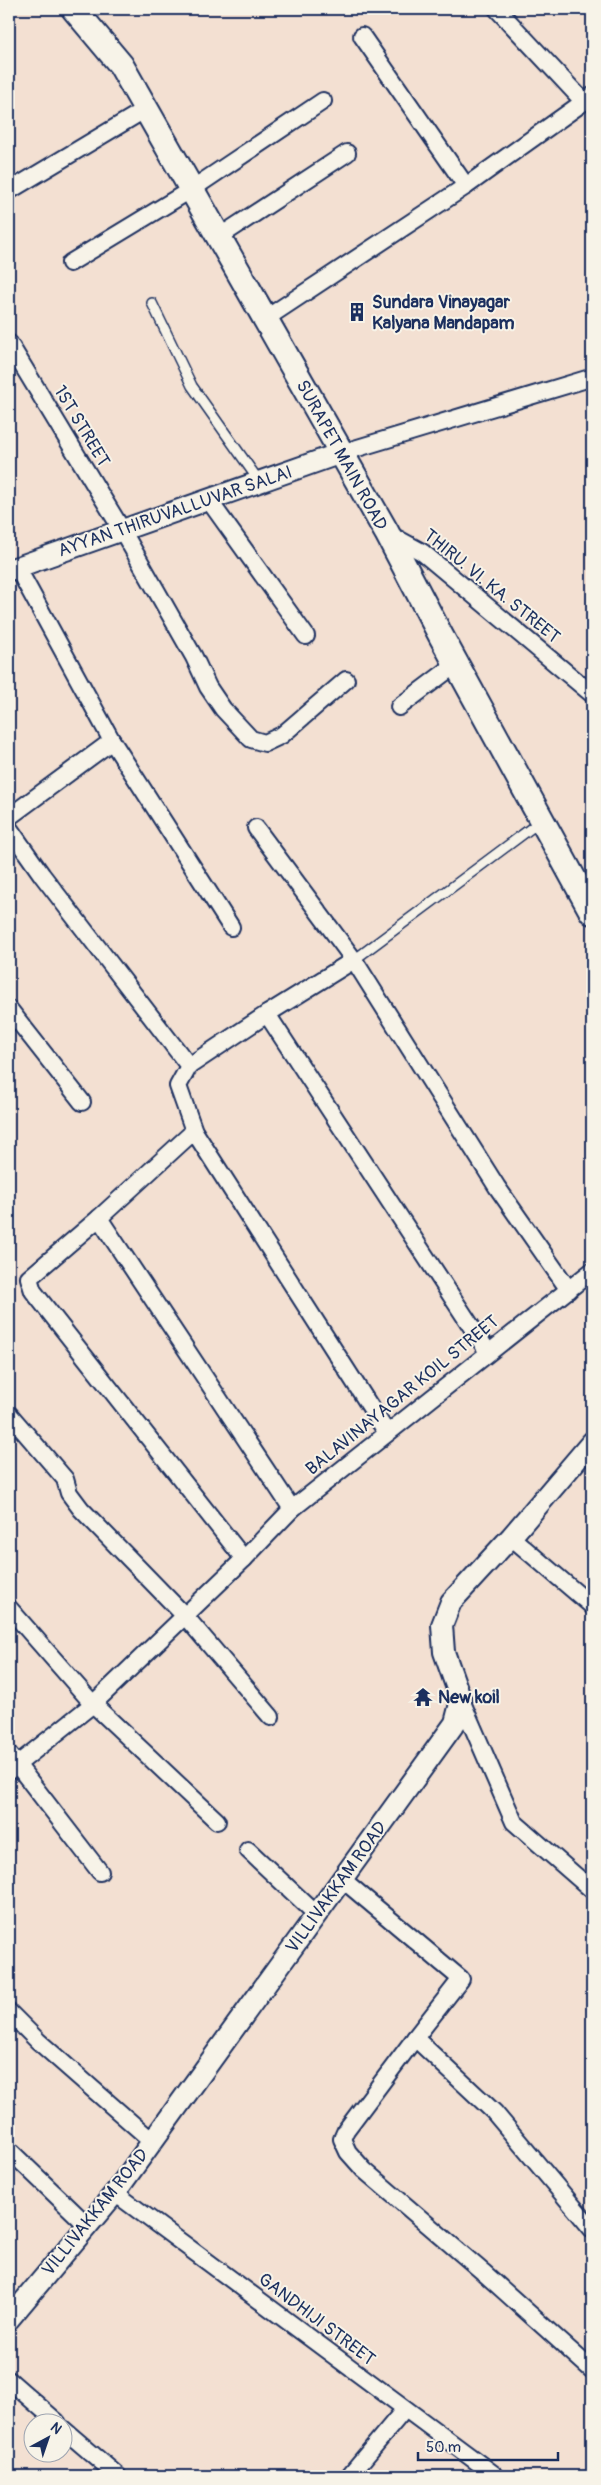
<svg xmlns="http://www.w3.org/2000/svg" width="601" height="2485" font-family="Pangolin,sans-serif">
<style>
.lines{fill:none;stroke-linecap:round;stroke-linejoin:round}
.service-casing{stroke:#1b2f5e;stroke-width:12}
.minor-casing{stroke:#1b2f5e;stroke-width:20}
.tertiary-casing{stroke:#1b2f5e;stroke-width:24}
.secondary-casing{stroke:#1b2f5e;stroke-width:28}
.service{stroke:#f7f3e8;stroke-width:9}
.minor{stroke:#f7f3e8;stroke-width:16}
.tertiary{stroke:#f7f3e8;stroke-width:20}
.secondary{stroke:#f7f3e8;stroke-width:24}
.labels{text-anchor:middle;stroke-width:4;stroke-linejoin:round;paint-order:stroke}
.poi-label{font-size:18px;font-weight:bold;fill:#1b2f5e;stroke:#f7f3e8;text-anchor:start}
.street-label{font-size:18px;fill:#1b2f5e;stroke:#f7f3e8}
</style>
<rect width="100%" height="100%" fill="#f3e0d2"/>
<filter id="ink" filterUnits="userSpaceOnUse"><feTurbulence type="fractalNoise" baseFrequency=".02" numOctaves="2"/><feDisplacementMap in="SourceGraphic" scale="10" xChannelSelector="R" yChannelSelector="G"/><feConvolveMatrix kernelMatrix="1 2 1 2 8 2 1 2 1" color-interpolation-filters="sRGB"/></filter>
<g filter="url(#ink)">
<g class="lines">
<g class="service-casing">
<g id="service">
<path d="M152,303l40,83 67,95"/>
<path d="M354,960l188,-140"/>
</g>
</g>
<g class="minor-casing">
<g id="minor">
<path d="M497,9l87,93"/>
<path d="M362,36l104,150"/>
<path d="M9,191l137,-82"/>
<path d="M219,237l128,-84"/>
<path d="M70,263l122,-74 131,-88"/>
<path d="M265,319l201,-133 126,-90"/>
<path d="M9,343l113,187 72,127 14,30 15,22 28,30 14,4 17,-8 64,-55"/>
<path d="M341,453l249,-75"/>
<path d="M208,499l98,137"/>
<path d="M387,533l35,19 170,142"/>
<path d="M17,567l95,174 119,186"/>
<path d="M399,707l57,-43"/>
<path d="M9,817l103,-76"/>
<path d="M9,828l33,47 147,191 -11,20 16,45 193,302"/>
<path d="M256,828l98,132 143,227 72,103"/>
<path d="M9,1009l73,93"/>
<path d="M267,1014l221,338"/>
<path d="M189,1066l78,-52 87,-54"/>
<path d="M99,1218l95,-87"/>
<path d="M9,1414l56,65 4,14 12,16 104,107 86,101"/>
<path d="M511,1537l81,69"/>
<path d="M244,1559l-211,-268 -4,-13 70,-60 193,291"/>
<path d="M9,1608l84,96 124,117"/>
<path d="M461,1700l53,122 78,68"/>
<path d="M9,1754l91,118"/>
<path d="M9,1771l84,-67 151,-145 48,-50 300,-238"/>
<path d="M248,1850l68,64"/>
<path d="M342,1879l119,100 -46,59 79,74 98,117"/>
<path d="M9,2012l29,29 114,100"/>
<path d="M415,2038l-69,92 -4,9 6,13 16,18 119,102 109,98"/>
<path d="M9,2150l78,75"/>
<path d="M115,2193l381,283"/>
<path d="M9,2380l48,42"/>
<path d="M62,2428l56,48"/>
<path d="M349,2476l56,-67"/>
</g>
</g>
<g class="tertiary-casing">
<g id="tertiary">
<path d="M9,570l332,-117"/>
<path d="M9,2319l106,-126 340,-470 6,-23 -17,-48 -2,-27 9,-23 60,-65 81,-95"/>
</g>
</g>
<g class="secondary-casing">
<path id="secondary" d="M74,9l47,56 25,44 241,424 54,103 151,276"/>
</g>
<use href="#service" class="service"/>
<use href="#minor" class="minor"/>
<use href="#tertiary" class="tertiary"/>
<use href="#secondary" class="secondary"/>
</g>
</g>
<defs>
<g id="building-bare" transform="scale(1.5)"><path d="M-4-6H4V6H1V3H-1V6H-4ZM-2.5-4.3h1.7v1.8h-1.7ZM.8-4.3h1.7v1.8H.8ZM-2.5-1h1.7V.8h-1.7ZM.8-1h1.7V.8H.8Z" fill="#1b2f5e" stroke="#f7f3e8" stroke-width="2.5" paint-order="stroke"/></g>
<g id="temple-bare" transform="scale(1.5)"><path d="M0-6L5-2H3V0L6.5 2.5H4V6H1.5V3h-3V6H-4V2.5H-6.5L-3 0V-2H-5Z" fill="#1b2f5e" stroke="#f7f3e8" stroke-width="2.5" paint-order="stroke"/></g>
</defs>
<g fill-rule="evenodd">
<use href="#building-bare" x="357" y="312"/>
<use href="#temple-bare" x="423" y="1697"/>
</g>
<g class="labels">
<g class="poi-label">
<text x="372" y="308">Sundara Vinayagar<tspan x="372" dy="21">Kalyana Mandapam</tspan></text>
<text x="438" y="1703">New koil</text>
</g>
<g class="street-label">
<text transform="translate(82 426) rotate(59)" y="6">1ST STREET</text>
<text transform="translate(342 455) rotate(61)" y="6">SURAPET MAIN ROAD</text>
<text transform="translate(175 511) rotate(-19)" y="6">AYYAN THIRUVALLUVAR SALAI</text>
<text transform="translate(492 586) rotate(39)" y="6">THIRU. VI. KA. STREET</text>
<text transform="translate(402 1395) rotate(-39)" y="6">BALAVINAYAGAR KOIL STREET</text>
<text transform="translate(336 1887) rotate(-54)" y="6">VILLIVAKKAM ROAD</text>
<text transform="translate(95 2212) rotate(-51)" y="6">VILLIVAKKAM ROAD</text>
<text transform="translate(317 2319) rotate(37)" y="6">GANDHIJI STREET</text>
</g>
</g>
<rect width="601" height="2485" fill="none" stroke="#f7f3e8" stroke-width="30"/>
<rect x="15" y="15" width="571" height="2455" fill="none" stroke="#1b2f5e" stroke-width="2" filter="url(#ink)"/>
<g transform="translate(48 2438) rotate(40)"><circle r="24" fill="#f7f3e8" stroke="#9fa5b1"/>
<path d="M0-4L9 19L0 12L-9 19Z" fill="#1b2f5e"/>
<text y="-8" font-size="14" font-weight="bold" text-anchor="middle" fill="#1b2f5e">N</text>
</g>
<path d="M418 2452v8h140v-8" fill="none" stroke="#1b2f5e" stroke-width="2.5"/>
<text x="426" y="2452" font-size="15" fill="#1b2f5e" stroke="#f7f3e8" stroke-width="4" paint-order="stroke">50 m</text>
</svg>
